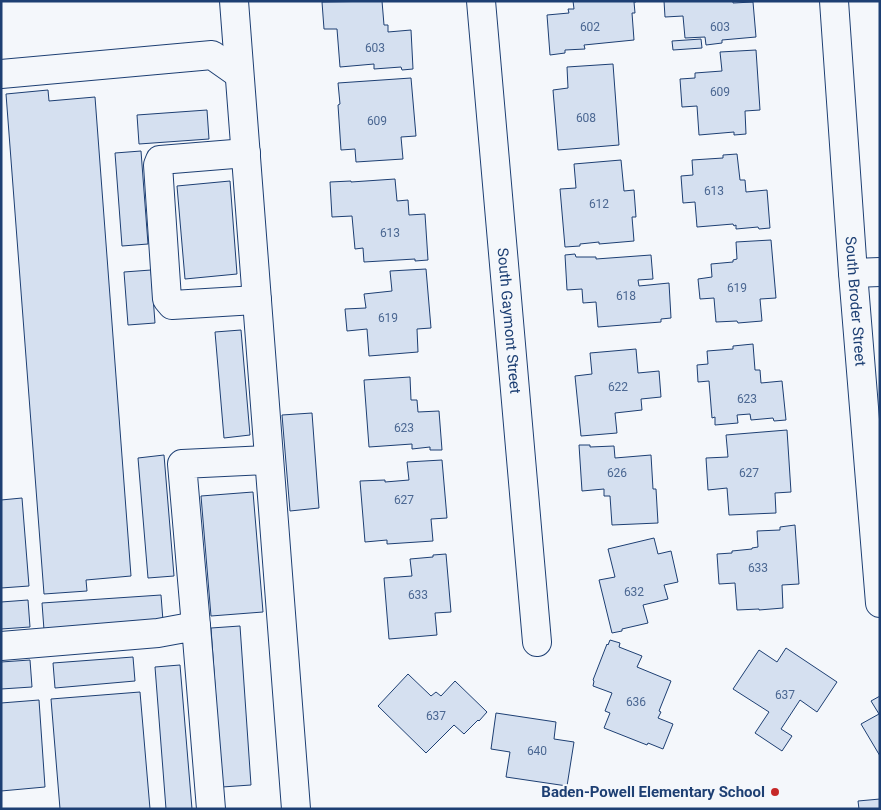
<svg xmlns="http://www.w3.org/2000/svg" width="881" height="810" font-family="Roboto,sans-serif">
<style>
.building{fill:#d5e0f0;stroke:#1d3f73}
.lines{fill:none;stroke-linecap:round;stroke-linejoin:round}
.minor-casing{stroke:#1d3f73;stroke-width:30}
.minor{stroke:#f4f7fb;stroke-width:28}
.poi-dot{fill:#c62828;stroke:#f4f7fb;stroke-width:2}
.labels{text-anchor:middle;stroke-width:4;stroke-linejoin:round;paint-order:stroke}
.number-label{font-size:12px;fill:#4b6792}
.street-label{font-size:15px;fill:#1d3f73;stroke:#f4f7fb}
.poi-label{font-size:15px;font-weight:bold;fill:#1d3f73;stroke:#f4f7fb;text-anchor:end}
</style>
<rect width="100%" height="100%" fill="#f4f7fb"/>
<g class="building">
<path d="M382,1l2,24h4v7l23,-2 2,39 -11,1 -1,-3 -27,2v-5l-34,3 -3,-38h-13l-2,-27z"/>
<path d="M573,1h63v1h-2l1,11h-3l2,27 -50,5 1,4 -20,1v3l-15,2 -3,-40 22,-2 -1,-4h6z"/>
<path d="M664,1h69v2l20,-1 3,35 -34,3v3l-16,2 -1,-8 -20,1 -2,-22 -18,1z"/>
<path d="M701,39l1,9 -29,2 -1,-9z"/>
<path d="M756,50l4,60 -15,1 1,23 -12,1v-3l-35,3 -2,-29 -15,1 -2,-28 15,-1v-5l27,-2 -2,-19z"/>
<path d="M613,64l6,81 -61,5 -5,-60 15,-2 -1,-21z"/>
<path d="M411,78l5,58 -15,1 2,22 -47,3 -1,-13 -14,1 -3,-45 2,-1 -2,-21z"/>
<path d="M48,90l1,11 46,-4 36,479 -45,4 1,11 -43,3 -38,-500z"/>
<path d="M207,110l2,29 -70,5 -2,-29z"/>
<path d="M141,151l7,93 -26,2 -7,-93z"/>
<path d="M737,154l3,26h5l1,12 21,-2 3,38 -11,1 -1,-2 -22,2v-4l-2,1 -1,-2 -36,3 -2,-25 -12,1 -2,-27 12,-1 -1,-15 31,-2v-3z"/>
<path d="M621,160l3,31 10,-1 2,27h-4l2,24 -35,3v-2l-19,2v2l-15,1 -5,-58 16,-1 -2,-24z"/>
<path d="M395,179l2,22 11,-1 1,15 16,-1 3,46 -13,1v-2l-51,3 -1,-14 -8,1 -3,-33 -20,1 -2,-35 21,-1v1z"/>
<path d="M230,181l7,93 -52,5 -8,-93z"/>
<path d="M771,240l5,58 -16,1 2,22 -24,2 -1,-2 -21,1 -2,-24 -14,1 -2,-20 14,-2 -1,-13 22,-2v-2l4,-1 -1,-17z"/>
<path d="M575,254l1,3h20v2l55,-4 2,24 -15,1 1,6 30,-3 2,35 -10,1v3l-63,5 -2,-25 -13,1 -1,-14 -15,1 -2,-35z"/>
<path d="M426,269l5,59 -14,1 1,23 -49,4 -2,-27 -20,2 -2,-22 21,-1 -2,-14 28,-3 -2,-20z"/>
<path d="M151,270l4,53 -27,2 -4,-53z"/>
<path d="M241,330l9,105 -26,3 -9,-106z"/>
<path d="M753,344l2,26h5l1,13 21,-2 4,39 -12,1 -1,-3 -22,2 -1,-6 -13,1 1,8 -23,2v-8l-3,1 -3,-37 -11,1 -1,-17 11,-1 -1,-13 26,-2v-3z"/>
<path d="M636,349l2,24 21,-2 2,26 -20,2 1,11 -27,3 2,20 -36,3 -6,-60 17,-2 -2,-21z"/>
<path d="M410,377l1,23h6l1,12 21,-1 3,39h-12v-3l-18,2v-5l-43,3 -5,-67z"/>
<path d="M312,413l7,95 -29,3 -8,-96z"/>
<path d="M787,430l4,62 -16,1 1,20 -47,2 -2,-27 -19,2 -2,-32 22,-1 -2,-22z"/>
<path d="M579,445h11v2l24,-1 1,12 36,-3 2,34h3l2,34 -46,2 -2,-29h-6v-7l-22,2z"/>
<path d="M164,455l10,121 -26,2 -10,-120z"/>
<path d="M442,460l5,58 -16,1 2,22 -46,3v-4l-22,2 -5,-61 25,-1v2l24,-2 -2,-18z"/>
<path d="M253,492l10,120 -52,4 -10,-120z"/>
<path d="M22,498l7,88 -28,2v-88z"/>
<path d="M795,525l4,59 -17,1 1,23 -24,2v-1l-22,1 -2,-27 -16,1 -2,-30 15,-1v-2l20,-2v-1l6,-1 -1,-16 23,-1v-3z"/>
<path d="M654,538l4,16 13,-3 7,31 -14,3 4,14 -25,6 5,18 -26,6v2l-10,2 -13,-53 16,-3 -7,-28z"/>
<path d="M446,554l5,58 -16,1 2,22 -48,4 -5,-61 28,-2 -2,-17 23,-2v-2z"/>
<path d="M161,595l2,26 -119,9 -2,-27z"/>
<path d="M28,600l2,27 -29,2v-27z"/>
<path d="M240,626l11,159 -29,2 -11,-159z"/>
<path d="M610,640l10,3 -1,4 23,9 -5,11 34,14 -12,30 2,1 -3,6 15,6 -10,25 -15,-6 -1,2 -43,-17 6,-15 -5,-2 7,-18 -19,-7 1,-5 -1,-1 14,-36 1,1z"/>
<path d="M786,648l51,34 -20,30 -17,-12 -19,29 11,7 -10,15 -27,-18 14,-21 -36,-23 26,-39 18,12z"/>
<path d="M133,657l2,24 -80,7 -2,-25z"/>
<path d="M30,660l2,27 -31,2v-27z"/>
<path d="M180,665l12,144h-26l-11,-142z"/>
<path d="M408,674l23,22 5,-4 5,4 14,-15 32,31 -8,9 -1,-1 -14,14 -10,-9 -28,28 -48,-47z"/>
<path d="M140,692l10,117h-90l-9,-110z"/>
<path d="M880,696v60l-19,-32 18,-10 -8,-13z"/>
<path d="M39,700l6,87 -44,4v-88z"/>
<path d="M496,713l60,9 -2,17 20,3 -7,44 -61,-9 4,-25 -19,-3z"/>
<path d="M880,799v10h-21l-1,-8z"/>
</g>
<g class="lines">
<g class="minor-casing">
<g id="minor">
<path d="M234,1l62,808"/>
<path id="s1" d="M481,1l56,641"/>
<path id="s2" d="M834,1l19,272 27,330"/>
<path d="M1,74l211,-19 27,19"/>
<path d="M246,153l-86,7 -2,5 9,134 5,6 85,-5"/>
<path d="M853,273l27,-1"/>
<path d="M196,626l-14,-162 87,-4"/>
<path d="M1,646l157,-13 38,-7 15,183"/>
</g>
</g>
<use href="#minor" class="minor"/>
</g>
<circle class="poi-dot" cx="775" cy="792" r="5"/>
<g class="labels">
<g class="number-label">
<text x="590" y="31">602</text>
<text x="720" y="31">603</text>
<text x="375" y="52">603</text>
<text x="720" y="96">609</text>
<text x="586" y="122">608</text>
<text x="377" y="125">609</text>
<text x="714" y="195">613</text>
<text x="599" y="208">612</text>
<text x="390" y="237">613</text>
<text x="737" y="292">619</text>
<text x="626" y="300">618</text>
<text x="388" y="322">619</text>
<text x="618" y="391">622</text>
<text x="747" y="403">623</text>
<text x="404" y="432">623</text>
<text x="617" y="477">626</text>
<text x="749" y="477">627</text>
<text x="404" y="504">627</text>
<text x="758" y="572">633</text>
<text x="634" y="596">632</text>
<text x="418" y="599">633</text>
<text x="785" y="699">637</text>
<text x="636" y="706">636</text>
<text x="436" y="720">637</text>
<text x="537" y="755">640</text>
</g>
<g class="street-label">
<text dy="5" stroke="none"><textPath href="#s2" startOffset="301">South Broder Street</textPath></text>
<text dy="5" stroke="none"><textPath href="#s1" startOffset="321">South Gaymont Street</textPath></text>
</g>
<g class="poi-label">
<text x="765" y="797">Baden-Powell Elementary School</text>
</g>
</g>
<rect width="881" height="810" fill="none" stroke="#1d3f73" stroke-width="5"/>
</svg>
